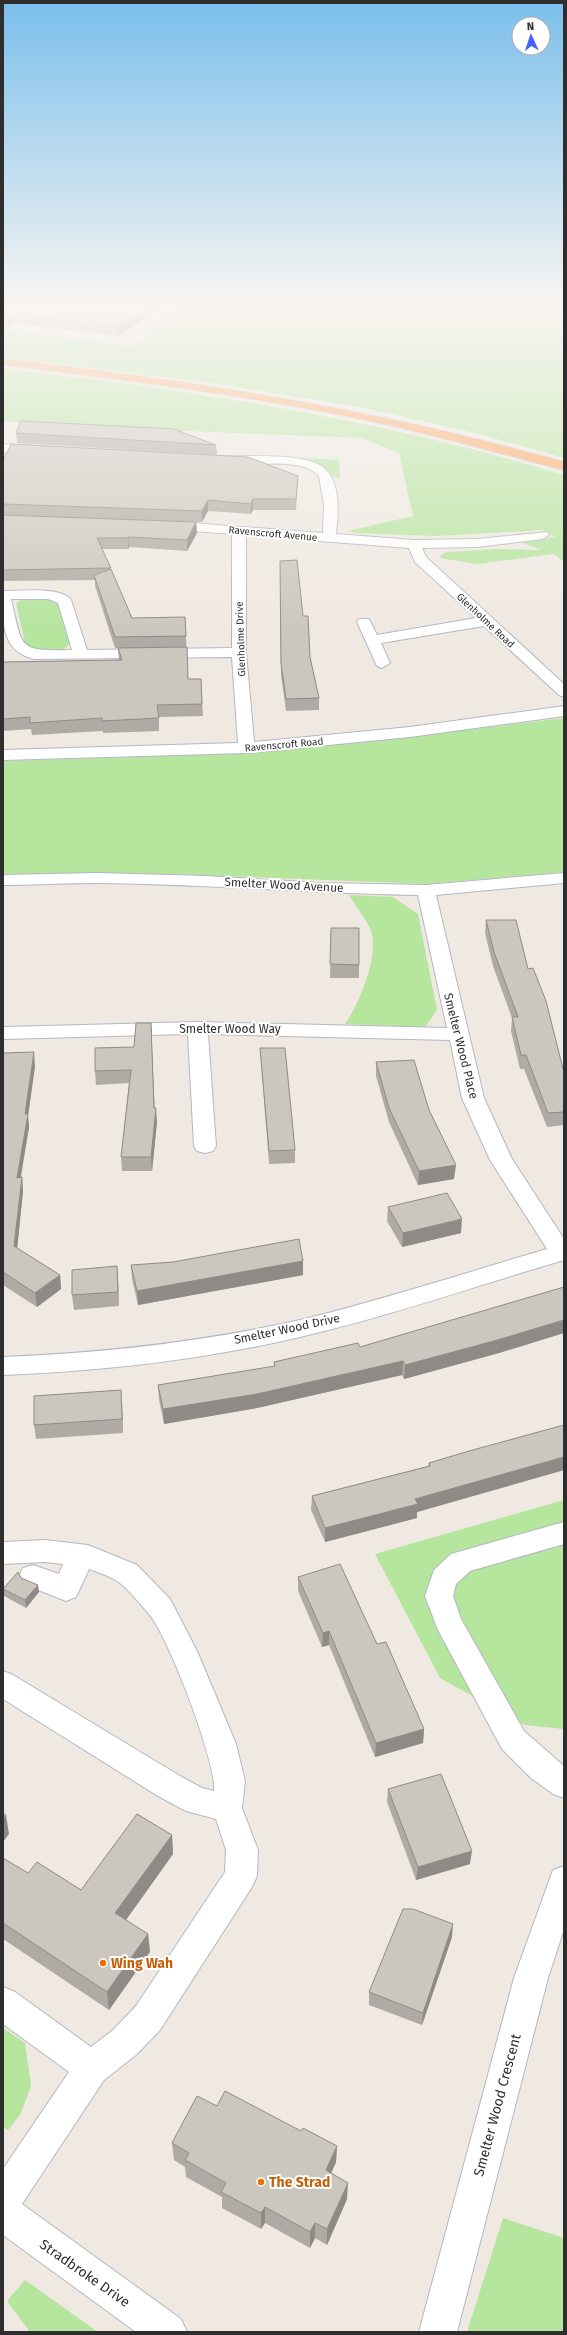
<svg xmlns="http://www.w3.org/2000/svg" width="567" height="2335" font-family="'Fira Sans',sans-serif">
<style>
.green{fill:#b6e59e}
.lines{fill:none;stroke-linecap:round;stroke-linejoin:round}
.minor-casing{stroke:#b4b7c1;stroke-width:2}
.highway-casing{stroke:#c9c9c9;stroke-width:2}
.minor{fill:#fff;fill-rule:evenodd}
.highway{fill:#ffa35c;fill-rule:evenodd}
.wall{fill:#afaba4}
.shaded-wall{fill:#8e8b86}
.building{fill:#cbc7bf;stroke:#8e8b86}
.food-dot{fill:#e8710a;stroke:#fff;stroke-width:1.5}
.labels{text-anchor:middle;stroke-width:4;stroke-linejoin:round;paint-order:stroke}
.far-street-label{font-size:10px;fill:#2e2e2e;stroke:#fff}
.street-label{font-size:12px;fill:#2e2e2e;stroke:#fff}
.near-food-label{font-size:14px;font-weight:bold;fill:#c56008;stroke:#fff;text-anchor:start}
.near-street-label{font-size:14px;fill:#2e2e2e;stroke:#fff}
</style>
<rect width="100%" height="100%" fill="#efe9e1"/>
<g class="green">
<path d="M178,306h386v152l-88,-25 -116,-26 -149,-24 -208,-26v-28l128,17 17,-11z"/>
<path d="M3,369c190,21 378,50 561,106v87l-10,-8 -78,10 -36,-6 1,-3 6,-3 51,-3 43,1 -21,-8 35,-5 -11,-7 -108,6 -81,-3 -7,-2 65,-15 -14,-63 -37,-15 -325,-13 -34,-4z"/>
<path d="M291,457l48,3 1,18 -7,-1c-11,-13 -27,-14 -43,-17z"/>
<path d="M49,598l10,4 11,40c-7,15 -32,10 -44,4l-10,-43 7,-4z"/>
<path d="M564,718v154l-136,12 -255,-10 -170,1v-114l162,-5 210,-15z"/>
<path d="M349,895l44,2 25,17 19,96 -12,17 -80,-3c15,-22 32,-63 27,-90 -2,-10 -17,-29 -23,-39z"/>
<path d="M564,1500v229l-39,-4 -85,-47 -65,-124z"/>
<path d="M3,2028l22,15 6,43 -11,29 -12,15 -5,-3z"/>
<path d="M503,2218l61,20v94h-97z"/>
<path d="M25,2280l73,52h-68l-23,-31z"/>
</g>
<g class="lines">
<g class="minor-casing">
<g id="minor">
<path d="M3,444l35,2 6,4 -6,4 -35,-2z"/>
<path d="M228,456c23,1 84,-4 99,15 14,16 11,44 9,63l78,6 63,-1 70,-7 2,3 -7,4 -65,8 -55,1 4,9 138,127v13l-5,-2 -75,-69 -103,17 9,20 -8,5 -5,-2 -20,-44 2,-3h10l8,16 99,-17 -61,-56 -6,-14 -163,-13v117l8,90 156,-15 154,-21v10l-154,21 -164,16 -243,7v-10l235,-7 -6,-86 -198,2c-34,-8 -31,-39 -31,-68 16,0 59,-5 68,9l16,50 145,-2v-114l-66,-5 -7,-4 7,-4 157,12 1,-29 -5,-27c-15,-22 -72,-9 -95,-14l-2,-3zM11,599h37l10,4 14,47c-54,1 -49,0 -61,-51z"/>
<path d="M97,873l109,3 115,7 105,2 138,-12v10l-128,12 48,203 28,61 52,80v21c-88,26 -175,56 -264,77 -98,23 -197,34 -297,38v-18c100,-4 199,-15 297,-37 83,-20 165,-47 247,-71l-57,-89 -28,-62 -12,-58 -242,-6 8,112 -3,5 -8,2 -8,-2 -3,-5 -6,-112 -185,5v-12l195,-5 249,6 -29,-133c-107,-2 -214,-11 -321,-12 -31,0 -63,2 -94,2v-10z"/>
<path d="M564,1522v22l-94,27 -14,13 -3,12 8,23 63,112 40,35v32l-11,-4 -22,-16 -29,-29 -64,-119 -13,-34 9,-26 17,-16z"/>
<path d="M45,1540l43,5 49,20 33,34 27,52 39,93 9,37 -3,27 16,42 -1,26 -5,11 -92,143 -23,24 -33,26 -82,124 159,115 6,13h-51l-133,-97v-66l66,-97 -66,-48v-37l12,5 76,55 22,-17 23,-24 89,-134 1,-22 -10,-31 -30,-8 -28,-15 -155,-97v-28l10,4 167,101 22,12 12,3c3,-28 -46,-155 -65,-177 -9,-10 -21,-26 -32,-33 -8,-5 -19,-9 -28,-12l-13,28 -10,4 -43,-17 -4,-8 4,-8 10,-3 26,9 4,-10 -18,-2 -42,2v-22z"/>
<path d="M564,1866v63l-16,49 -91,354h-38l95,-354 39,-108z"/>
</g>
</g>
<g class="highway-casing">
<path id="highway" d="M3,359c191,22 376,51 561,103v8c-70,-18 -138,-38 -208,-52 -117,-24 -235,-39 -353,-53z"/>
</g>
<use href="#minor" class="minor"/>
<use href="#highway" class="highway"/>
</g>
<g class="wall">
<path d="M3,306h104l-11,6v1h8l56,-4 -42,27 -106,-13 -4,3 -5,-1z"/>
<path d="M16,433l200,12 1,10 -200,-12z"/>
<path d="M3,461l295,15 -2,34h-43l-2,4 -43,-3 -6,11 -84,-3 78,3 1,11 -10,18 -58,-4 -1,2h-26l30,69 53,-1 3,62h13l2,37 -44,1v14l-56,2v-2l-71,4 -1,-6 -28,2v-69l116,-2 -1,-12h-3l-20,-62v-6l-92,1z"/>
<path d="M280,561l23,55 7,41 9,41v12l-33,1 -5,-36z"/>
<path d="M486,920l42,49 35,100h1v56l-17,2 -23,-58h-4l-9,-38 1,-13 -19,-52 -8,-33z"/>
<path d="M331,928l28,37v13h-29z"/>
<path d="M151,1023l3,85 3,14 -5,49h-30l-1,-14 8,-74 -33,2 -1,-14 39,-24z"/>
<path d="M260,1048l35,102v13l-26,1 -8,-103z"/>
<path d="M3,1059l32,7 -7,50 1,11 -8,50h1l1,14 -6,57 43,27 1,14 -24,18 -34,-22z"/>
<path d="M376,1062l53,48 25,69 -36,6 -29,-63 -13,-46z"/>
<path d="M388,1207l73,26 -59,14 -15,-26z"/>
<path d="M303,1261v14l-165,30 -6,-26 -1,-14z"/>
<path d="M117,1266l2,40 -45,4 -2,-15z"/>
<path d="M564,1287v46l-65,20 -95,26 -2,-4 -145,33 -93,16 -5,-24 -1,-15 116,-18v-5l86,-15z"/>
<path d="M122,1404l1,29 -87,6 -2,-14z"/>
<path d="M564,1425v45l-147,42v6l-92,24 -14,-32 1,-14 116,-30 1,-3z"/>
<path d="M298,1577l126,152 -1,14 -48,14 -46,-112 -7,2 -24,-56z"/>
<path d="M21,1578l18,14 -13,16 -22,-12 -1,-7z"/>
<path d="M388,1789l82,75 -54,16 -29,-78z"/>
<path d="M172,1835l1,19 -47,66 22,14 2,18 -41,58 -106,-71v-81l25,15 53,17z"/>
<path d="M452,1937l-30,88 -53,-20v-13z"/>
<path d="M217,2106l84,25 36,15 -1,16 -5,11 16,26 -20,46 -12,-7 -5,10 -45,-25 -4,6 -39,-21v-11l-36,-20 -1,-10 -11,-7 -2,-17z"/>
</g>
<g class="shaded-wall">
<path d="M95,306h12l-11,6 -1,10 -1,-9z"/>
<path d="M151,306h9v3l-42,27 -1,-9z"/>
<path d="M11,314l1,9 -4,3 -1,-9z"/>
<path d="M253,499v11l-2,4v-10z"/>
<path d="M208,500v11l-6,11v-11z"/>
<path d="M196,522l1,11 -10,18v-11z"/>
<path d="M128,537l1,10 -1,2z"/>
<path d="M151,1023l4,96 1,-11 1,14 -5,49 -1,-14z"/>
<path d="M34,1052l1,14 -7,50 1,11 -11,64 -1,-13 8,-64z"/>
<path d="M456,1165l-2,14 -36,6 1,-14z"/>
<path d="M22,1177l1,14 -7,69 -2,-14z"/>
<path d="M462,1219l-1,14 -59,14 1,-14z"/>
<path d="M303,1261v14l-165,30 -1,-14z"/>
<path d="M117,1266l1,14 1,26 -1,-14z"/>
<path d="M60,1275l1,14 -24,18 -2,-14z"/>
<path d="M564,1320v13l-65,20 -95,26 1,-14z"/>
<path d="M403,1361l-1,14 -145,33 -93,16 -1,-15z"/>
<path d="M121,1390l1,14 1,29 -1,-14z"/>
<path d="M564,1457v13l-147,42v6l-92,24v-14l90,-29z"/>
<path d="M38,1585l1,7 -13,16 -1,-8z"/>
<path d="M329,1631v14l-7,2 1,-14z"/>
<path d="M424,1729l-1,14 -48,14 1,-14z"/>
<path d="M6,1815l3,19 -6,8v-23z"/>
<path d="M172,1835l1,19 -55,77 -3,-18z"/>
<path d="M472,1851l-2,13 -54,16 2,-13z"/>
<path d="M453,1924l-1,13 -30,88 1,-12z"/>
<path d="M148,1934l2,18 -41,58 -2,-18z"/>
<path d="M337,2146l-1,16 -11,25 1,-17z"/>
<path d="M348,2183l-1,16 -20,46v-16z"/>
<path d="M265,2207v16l-4,6v-16z"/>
<path d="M315,2223v15l-5,10v-16z"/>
</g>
<g class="building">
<path d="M3,306h92l-1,7h10l3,-5 2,-2h42l-34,21 -106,-13 -4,3 -4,-1z"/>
<path d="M21,421l153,8 42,16 -200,-12z"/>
<path d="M11,444l237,13 50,19 -2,23h-43l-2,5 -43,-4 -6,11 -199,-7v-43z"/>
<path d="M3,515l193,7 -9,18 -59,-3v1h-31l14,30 -108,2z"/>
<path d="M297,560l6,56h5l2,41 9,41 -33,1 -5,-36 -1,-102z"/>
<path d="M111,569l21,49 53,-1 1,19 -71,1 -21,-62z"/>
<path d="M187,647l1,32h13l1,25 -45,1 2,13 -57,3v-3l-72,5v-6l-27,2v-57l119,-2 -4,-12z"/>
<path d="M486,920h30l12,49 5,-1 13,33 17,68h1v43l-16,1 -22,-58h-5l-9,-38h6l-24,-65z"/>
<path d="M331,928h28v37l-29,-1z"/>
<path d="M136,1023h15l3,85h2l-5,49h-30l10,-87 -36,1v-23l39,-1z"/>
<path d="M260,1048h25l10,102 -26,1z"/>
<path d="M34,1052l-9,62h3l-11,64 5,-1 -8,69 46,29 -25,18 -32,-21v-213l1,-6z"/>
<path d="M414,1060l15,50 27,55 -37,6 -30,-63 -13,-46z"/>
<path d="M447,1193l15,26 -59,14 -15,-26z"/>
<path d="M299,1239l4,22 -166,30 -6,-26 42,-3z"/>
<path d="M117,1266l1,26 -46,3v-25z"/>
<path d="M564,1287v33l-63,19 -96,26 -2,-4 -146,33 -94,15 -5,-24 117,-19 -1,-4 84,-19 2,4z"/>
<path d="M121,1390l1,29 -88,6v-29z"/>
<path d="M564,1425v32l-149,42 3,5 -93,24 -13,-32 118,-30 -1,-3 40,-12z"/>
<path d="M340,1564l37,80 9,-2 38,87 -48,14 -47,-112 -6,2 -25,-56z"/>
<path d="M18,1572l3,6 17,7 -13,15 -22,-11z"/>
<path d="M441,1774l31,77 -54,16 -30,-78z"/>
<path d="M3,1813l3,2 -3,4z"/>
<path d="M137,1814l35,21 -57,78 33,21 -41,58 -104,-69v-65l25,15 9,-11 44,28z"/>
<path d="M403,1909h10l40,15 -30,89 -54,-21z"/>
<path d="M225,2091l76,40 2,-3 34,18 -11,24 22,13 -21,46 -12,-6 -5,9 -45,-25 -4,6 -40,-21 5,-9 -41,-23 4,-7 -17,-10 25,-47 20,10z"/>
</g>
<linearGradient id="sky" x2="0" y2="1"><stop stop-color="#7abfeb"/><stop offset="0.48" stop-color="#f8f5f2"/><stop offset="1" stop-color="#f8f5f2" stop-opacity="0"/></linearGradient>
<rect width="567" height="633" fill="url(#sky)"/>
<g class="food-dot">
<circle cx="103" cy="1963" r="4"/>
<circle cx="261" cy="2182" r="4"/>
</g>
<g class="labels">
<g class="far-street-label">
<text transform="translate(273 533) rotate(5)" y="4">Ravenscroft Avenue</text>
<text transform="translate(486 620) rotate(43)" y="4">Glenholme Road</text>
<text transform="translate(240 639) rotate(-92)" y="4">Glenholme Drive</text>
<text transform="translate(284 744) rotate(-5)" y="4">Ravenscroft Road</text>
</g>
<g class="street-label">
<text transform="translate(284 885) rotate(3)" y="4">Smelter Wood Avenue</text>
<text x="230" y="1033">Smelter Wood Way</text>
<text transform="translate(461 1046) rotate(76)" y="4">Smelter Wood Place</text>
<text transform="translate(287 1329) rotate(-12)" y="4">Smelter Wood Drive</text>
</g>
<g class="near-food-label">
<text x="111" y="1968">Wing Wah</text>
<text x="269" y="2187">The Strad</text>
</g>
<g class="near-street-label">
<text transform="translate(497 2105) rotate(-75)" y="5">Smelter Wood Crescent</text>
<text transform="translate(85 2273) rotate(35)" y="5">Stradbroke Drive</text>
</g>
</g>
<rect width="567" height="2335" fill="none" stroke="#2e2e2e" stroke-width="8"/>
<g transform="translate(531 36) rotate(357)"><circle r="19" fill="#ffffff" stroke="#ababab"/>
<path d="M0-3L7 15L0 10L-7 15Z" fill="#4264fb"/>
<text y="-6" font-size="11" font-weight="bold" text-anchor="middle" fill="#2e2e2e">N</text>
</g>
</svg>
